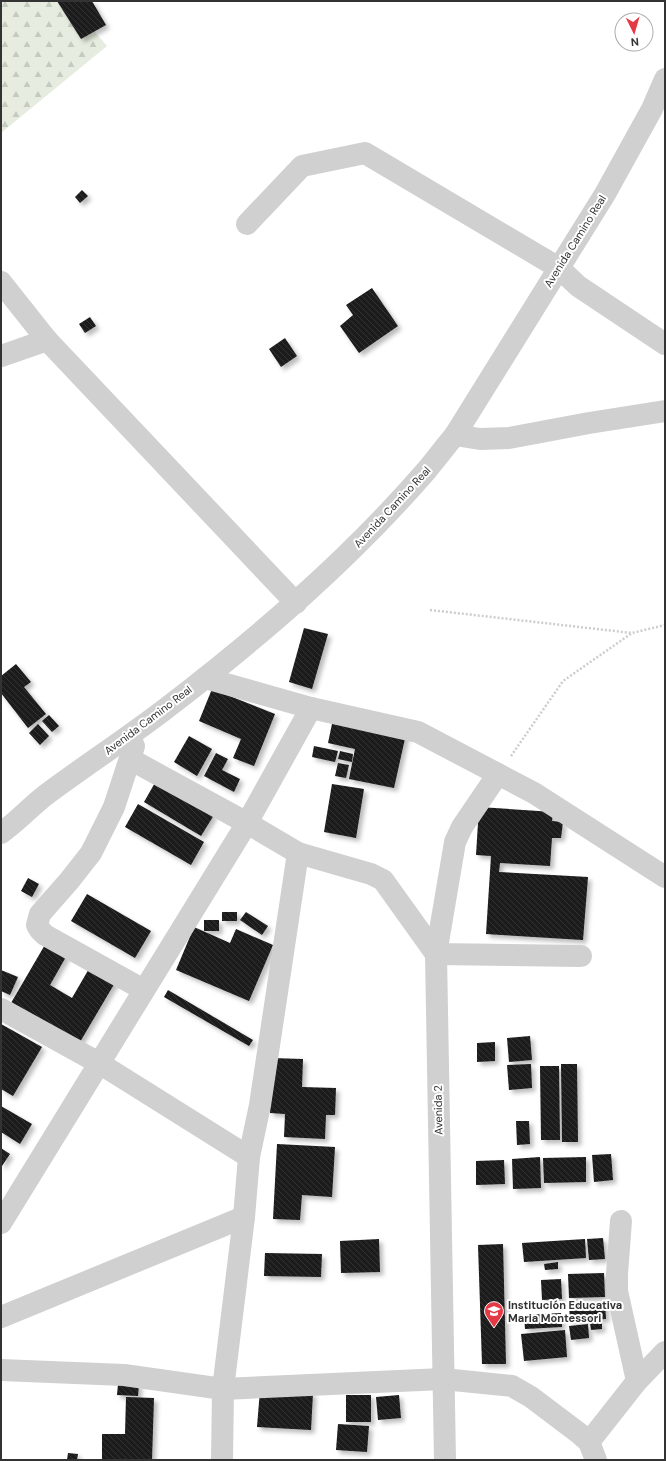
<svg xmlns="http://www.w3.org/2000/svg" width="666" height="1461" font-family="'DM Sans',sans-serif">
<style>
.forest{fill:url(#forest-firs)}
.building{fill:url(#building-back-hatch);filter:url(#shadow)}
.lines{fill:none;stroke-linecap:round;stroke-linejoin:round}
.path{stroke:#cdcdcd;stroke-width:2.5;stroke-dasharray:2 2;stroke-linecap:butt}
.minor{stroke:#d0d0d0;stroke-width:22}
.labels{text-anchor:middle;stroke-width:4;stroke-linejoin:round;paint-order:stroke}
.street-label{font-size:11px;fill:#333;stroke:#fff}
.poi-label{font-size:11px;font-weight:bold;fill:#333;stroke:#fff;text-anchor:start}
</style>
<defs>
<pattern id="forest-firs" width="22" height="20" patternUnits="userSpaceOnUse"><rect width="22" height="20" fill="#e6ecdf"/><path d="M5 1l3.5 6h-7zM16 11l3.5 6h-7z" fill="#c6cbc0"/></pattern>
<pattern id="building-back-hatch" width="6" height="6" patternUnits="userSpaceOnUse"><rect width="6" height="6" fill="#1a1a1a"/><path d="M-1 5l2 2M0 0l6 6M5-1l2 2" fill="none" stroke="#333"/></pattern>
<filter id="shadow"><feDropShadow dx="3.5" dy="3.5" stdDeviation="2" flood-color="#0004"/></filter>
</defs>
<rect width="100%" height="100%" fill="#fff"/>
<path class="forest" d="M1,1h67l39,45 -106,87z"/>
<g class="building">
<path d="M57,1h35l14,24 -25,14z"/>
<path d="M82,190l6,6 -8,7 -5,-6z"/>
<path d="M372,288l26,38 -39,27 -19,-27 13,-11 -7,-10z"/>
<path d="M90,317l6,9 -11,7 -6,-9z"/>
<path d="M285,338l12,18 -16,11 -12,-18z"/>
<path d="M304,628l24,6 -16,55 -23,-7z"/>
<path d="M16,664l15,18 -7,5 22,27 -18,14 -27,-35v-17z"/>
<path d="M212,689l63,25 -21,52 -21,-8 8,-19 -42,-18z"/>
<path d="M49,715l10,11 -7,6 -10,-11z"/>
<path d="M333,719l73,15 -12,54 -45,-9 6,-30 -27,-6z"/>
<path d="M38,724l11,12 -9,9 -11,-12z"/>
<path d="M189,736l23,13 -15,27 -23,-14z"/>
<path d="M314,746l24,5 -3,11 -23,-5z"/>
<path d="M340,751l13,3 -1,8 -14,-3z"/>
<path d="M216,753l12,6 -6,11 18,9 -6,13 -30,-16z"/>
<path d="M338,763l11,2 -3,13 -11,-2z"/>
<path d="M156,781l58,34 -13,21 -57,-34z"/>
<path d="M332,784l32,5 -8,49 -32,-6z"/>
<path d="M138,804l66,38 -13,23 -66,-38z"/>
<path d="M479,807l74,5 -1,9 11,1 -2,16h-9l-2,28 -50,-3 -1,9 89,5 -5,63 -97,-6 5,-78 -15,-1z"/>
<path d="M28,878l11,6 -7,13 -11,-6z"/>
<path d="M87,894l64,37 -16,27 -64,-37z"/>
<rect x="222" y="912" width="15" height="9"/>
<path d="M246,912l22,14 -6,9 -22,-15z"/>
<rect x="204" y="920" width="15" height="11"/>
<path d="M194,927l36,16 6,-14 37,16 -24,56 -73,-31z"/>
<path d="M46,943l21,12 -17,30 22,13 18,-31 26,14 -36,61 -69,-39z"/>
<path d="M1,970l17,7 -8,18 -9,-4z"/>
<path d="M168,990l85,50 -4,6 -85,-49z"/>
<path d="M1,1024l41,23 -29,49 -12,-7z"/>
<path d="M530,1036l2,24 -23,2 -2,-24z"/>
<path d="M495,1042v19l-18,1v-19z"/>
<path d="M272,1058l31,1 -1,28 34,1 -1,27h-9l-1,24 -41,-2 1,-23 -15,-1z"/>
<path d="M531,1064l1,24 -23,2 -2,-25z"/>
<path d="M561,1064h16l1,78h-16z"/>
<path d="M540,1066h19l1,74h-19z"/>
<path d="M1,1106l31,18 -12,20 -19,-12z"/>
<path d="M516,1121h13l1,23 -13,1z"/>
<path d="M277,1144l58,3 -3,50 -30,-2 -2,25 -27,-1z"/>
<path d="M1,1148l9,6 -8,12 -1,-1z"/>
<path d="M611,1154l2,26 -19,2 -2,-27z"/>
<path d="M540,1157l1,31 -28,1 -1,-30z"/>
<path d="M586,1157v25l-42,1 -1,-25z"/>
<path d="M504,1160l1,24 -29,1v-24z"/>
<path d="M603,1238l2,21 -16,1 -2,-21z"/>
<path d="M379,1239l1,33 -39,1 -1,-32z"/>
<path d="M585,1239l1,19 -62,4 -2,-19z"/>
<path d="M503,1244l3,120h-24l-4,-119z"/>
<path d="M265,1253l57,1 -1,23 -57,-1z"/>
<path d="M558,1262v7l-13,1 -1,-6z"/>
<path d="M604,1273l1,24 -36,1 -1,-24z"/>
<path d="M561,1279l1,20 -20,1 -1,-20z"/>
<path d="M605,1302l1,17 -36,2 -1,-17z"/>
<path d="M561,1313l1,14 -37,2 -1,-14z"/>
<path d="M602,1322v7l-11,1 -1,-7z"/>
<path d="M588,1324l1,14 -18,2 -2,-14z"/>
<path d="M565,1330l2,27 -43,4 -3,-27z"/>
<path d="M118,1384h21l-1,12 -21,-1z"/>
<path d="M260,1390l53,3 -2,37 -54,-3z"/>
<rect x="346" y="1395" width="25" height="27"/>
<path d="M399,1395l2,23 -23,2 -2,-23z"/>
<path d="M126,1397l28,1 -2,62h-50v-26h23z"/>
<path d="M338,1424l31,2 -2,26 -31,-2z"/>
<path d="M68,1453l10,1 -1,6h-10z"/>
</g>
<g class="lines">
<g class="path">
<path d="M430,610l202,23 33,-8"/>
<path d="M511,756l52,-75 69,-48"/>
</g>
<g class="minor">
<path d="M247,224l55,-58 63,-13 194,115 19,18 87,58"/>
<path d="M1,282l46,58 249,263"/>
<path d="M1,356l46,-16"/>
<path d="M455,435l25,4 29,-1 80,-15 76,-12"/>
<path d="M205,678l106,30 107,24 116,61 131,84"/>
<path d="M134,746l-20,61 -23,46 -22,28 -29,33 -3,11 3,5 5,5 99,55"/>
<path d="M130,759l117,64 51,30 73,21 12,6 53,74 145,2"/>
<path d="M1,833c17,-12 30,-27 46,-39 39,-29 79,-55 117,-84 94,-72 184,-149 262,-239 10,-12 19,-24 29,-36l150,-241 47,-85 13,-30"/>
<path d="M1,1009l98,54 150,94"/>
<path d="M621,1221l-4,53v17l20,90"/>
<path d="M1,1223l246,-400 64,-115"/>
<path d="M1,1317l243,-100"/>
<path d="M1,1370l123,5 99,14 220,-10 69,7 19,11 49,37 9,8 7,18"/>
<path d="M589,1442l48,-61 28,-29"/>
<path d="M222,1460l1,-71 21,-172 5,-60 11,-52 38,-252"/>
<path d="M445,1460l-9,-506 19,-112 7,-15 36,-53"/>
</g>
</g>
<defs>
<g id="school-pin" transform="scale(1)"><path d="M0 17L-7.5 6A9.5 9.5 0 1 1 7.5 6Z" fill="#e63946" stroke="#fff"/><path d="M0-5L7-2L0 1L-7-2ZM-4 1L0 2.5L4 1V4Q0 6-4 4Z" fill="#fff"/></g>
</defs>
<g fill-rule="evenodd">
<use href="#school-pin" x="494" y="1311"/>
</g>
<g class="labels">
<g class="street-label">
<text transform="translate(575 241) rotate(-58)" y="4">Avenida Camino Real</text>
<text transform="translate(392 507) rotate(-47)" y="4">Avenida Camino Real</text>
<text transform="translate(148 720) rotate(-37)" y="4">Avenida Camino Real</text>
<text transform="translate(438 1110) rotate(-91)" y="4">Avenida 2</text>
</g>
<g class="poi-label">
<text x="508" y="1309">Institución Educativa<tspan x="508" dy="13">Maria Montessori</tspan></text>
</g>
</g>
<rect width="666" height="1461" fill="none" stroke="#333333" stroke-width="4"/>
<g transform="translate(634 32) rotate(175)"><circle r="19" fill="#ffffff" stroke="#adadad"/>
<path d="M0-3L7 15L0 10L-7 15Z" fill="#e63946"/>
<text y="-6" font-size="11" font-weight="bold" text-anchor="middle" fill="#333333">N</text>
</g>
</svg>
